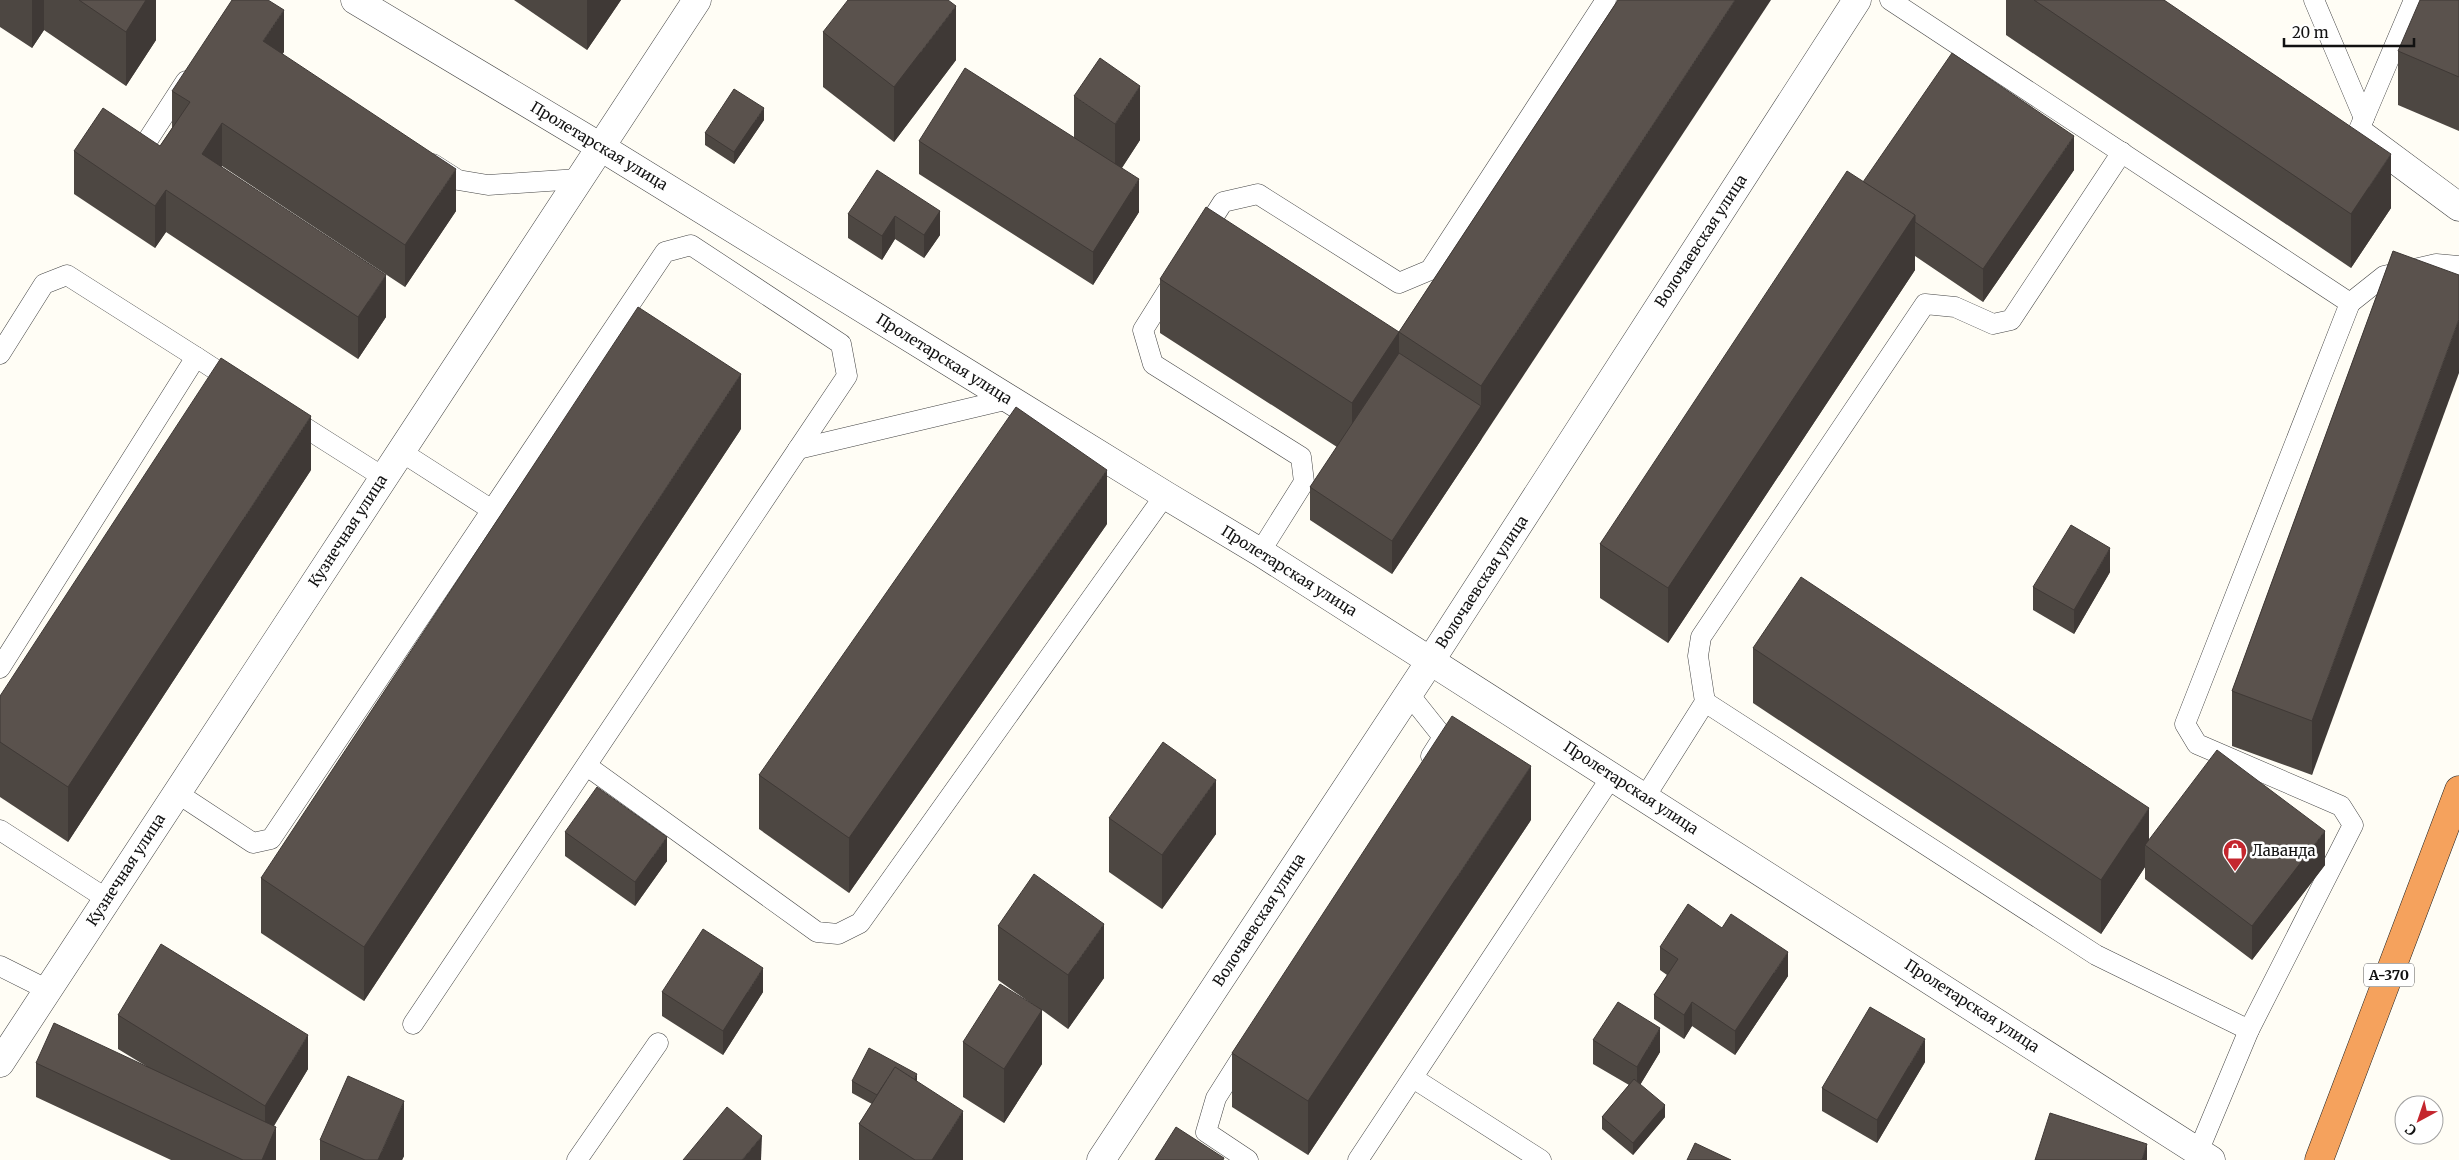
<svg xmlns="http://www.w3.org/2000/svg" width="2459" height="1160" font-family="Merriweather,serif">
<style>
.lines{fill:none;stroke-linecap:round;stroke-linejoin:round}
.lane-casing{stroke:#444;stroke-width:21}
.street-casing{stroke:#444;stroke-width:29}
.highway-casing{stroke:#222;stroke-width:29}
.lane{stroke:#fff;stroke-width:20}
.street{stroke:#fff;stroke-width:28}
.highway{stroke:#f5a25d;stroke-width:28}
.wall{fill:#4d4742}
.shaded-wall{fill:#3f3936}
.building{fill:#5a524d;stroke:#3f3936}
.labels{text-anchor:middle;stroke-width:5;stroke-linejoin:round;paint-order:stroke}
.shield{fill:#fff;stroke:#585858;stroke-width:1}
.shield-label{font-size:14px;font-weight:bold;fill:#111}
.street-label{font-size:15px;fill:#111;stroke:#fff}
.poi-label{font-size:15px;fill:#111;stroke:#fff;text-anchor:start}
</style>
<rect width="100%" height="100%" fill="#fffdf5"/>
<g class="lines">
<g class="lane-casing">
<g id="lane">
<path d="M1890,0l460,303 -165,421 12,20 144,62 12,19 -104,205 -51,122"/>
<path d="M2314,0l50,118"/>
<path d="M2358,132l56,-132"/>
<path d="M140,152l46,-71"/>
<path d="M433,164l25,16 30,5 90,-6"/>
<path d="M1202,235l21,-33 35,-8 141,89 31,-13 176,-270"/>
<path d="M1175,279l-32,51 10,34 148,93 3,25 -44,70"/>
<path d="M2350,303l34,-27 52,-12 23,2"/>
<path d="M0,354l44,-70 23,-9 129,82 -196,311"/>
<path d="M196,357l40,26"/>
<path d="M290,418l93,59"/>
<path d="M798,449l211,-50"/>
<path d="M400,451l92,59"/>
<path d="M1408,693l35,44 -12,19"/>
<path d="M1705,702l391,253 153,75"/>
<path d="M587,766l230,166 21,2 22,-11 305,-428"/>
<path d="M177,793l76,50 18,-4 394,-587 26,-7 150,99 6,32 -434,648"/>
<path d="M1645,797l60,-95 -7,-46 3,-19 224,-333 30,3 38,17 18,-4 111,-168"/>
<path d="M0,830l107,69"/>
<path d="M0,966l48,24"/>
<path d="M1247,1049l-31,49 -10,34 42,28"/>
<path d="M1413,1078l128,82"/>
<path d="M577,1160l81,-117"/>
<path d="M1358,1160l254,-384"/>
</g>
</g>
<g class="street-casing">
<g id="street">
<path d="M355,0l244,146 566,349 95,57 951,608"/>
<path d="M2362,135l97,72"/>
<path d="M0,1063l697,-1063"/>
<path d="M1101,1160l330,-500 426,-660"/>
</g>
</g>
<g class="highway-casing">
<path id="highway" d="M2319,1160l140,-370"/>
</g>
<use href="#lane" class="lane"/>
<use href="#street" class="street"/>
<use href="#highway" class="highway"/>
</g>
<g class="wall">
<path d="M0,0h156v40l-30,46 -82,-56 -12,18 -32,-21z"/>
<path d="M514,0h107l-34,50z"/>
<path d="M1618,0l-137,440 -89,134 -82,-54v-33l27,-40 -177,-114v-54l239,53z"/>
<path d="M2006,0h158l227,208 -40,60 -345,-233z"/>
<path d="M2459,0v131l-61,-26v-54z"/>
<path d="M823,32l133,28 -62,82 -71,-55z"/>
<path d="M284,52l-2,2 174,157 -51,76 -183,-121 -1,1 165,150 -28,42 -192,-127 -11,16 -81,-54v-43l86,-5 12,-18v-37z"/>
<path d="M1074,96l66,44 -18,28 17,44 -46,73 -174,-111v-33l155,-3z"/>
<path d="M764,120l-30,44 -29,-19v-12z"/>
<path d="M2074,170l-91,132 -68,-46v14l-247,373 -68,-45v-54l263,-362z"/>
<path d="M940,211v24l-16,23 -29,-19 -13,21 -34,-22v-24z"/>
<path d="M2393,251l-81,524 -80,-29v-55z"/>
<path d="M741,429l-377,572 -103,-68v-55z"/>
<path d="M311,470l-243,372 -68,-45v-101z"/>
<path d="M1107,524l-258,369 -90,-64v-54z"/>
<path d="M2110,572l-36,62 -41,-24v-23z"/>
<path d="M1753,648l396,193 176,24 -73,95 -107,-81v-12l-44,67 -348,-231z"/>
<path d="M1109,818l107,16 -54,75 -53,-37z"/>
<path d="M1531,820l-223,335 -76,-48v-54z"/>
<path d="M565,832l102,29 -32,45 -70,-50z"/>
<path d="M998,926l106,52 -36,51 -26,-19v54l-38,59 -41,-26v-55l76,-33 -41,-29z"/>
<path d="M1660,947l128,29 -53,79 -43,-29 -8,13 -30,-20v-24l13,-20 -7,-5z"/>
<path d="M662,992h101l-40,63 -61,-39z"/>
<path d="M118,1015l190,54 -34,57 2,34h-105l-135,-63v-34l110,3 -28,-17z"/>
<path d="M1593,1040l67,12 -20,33 25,32 -32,38 -31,-26v-12l27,-32 -36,-21z"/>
<path d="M1925,1062l-48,81 -55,-32v-23z"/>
<path d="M852,1081h65l46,79h-104v-36l13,-20 -20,-11z"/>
<path d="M320,1140l84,16 -2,4h-82z"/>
</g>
<g class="shaded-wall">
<path d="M32,0h12v30l-12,18z"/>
<path d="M146,0h10v40l-30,46v-54z"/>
<path d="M587,0h34l-34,50z"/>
<path d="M1735,0h36l-290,440v-54z"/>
<path d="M956,6v54l-62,82v-55z"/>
<path d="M284,10v42l-21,31v-42z"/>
<path d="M1140,86v54l-25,38v-54z"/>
<path d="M764,108v12l-30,44v-12z"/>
<path d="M222,123v43l-20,30v-42z"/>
<path d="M2074,136v34l-91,132v-33z"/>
<path d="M2391,154v54l-40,60v-54z"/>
<path d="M456,169v42l-51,76v-42z"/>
<path d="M1139,179v33l-46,73v-33z"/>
<path d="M166,190v42l-11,16v-42z"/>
<path d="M940,211v24l-16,23v-23z"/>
<path d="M1915,215v55l-247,373v-55z"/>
<path d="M895,216v23l-13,21v-24z"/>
<path d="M386,275v42l-28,42v-42z"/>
<path d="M2459,319v54l-147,402v-54z"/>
<path d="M1399,332v54l-47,71v-54z"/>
<path d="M741,374v55l-377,572v-54z"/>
<path d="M1481,406v34l-89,134v-33z"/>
<path d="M311,416v54l-243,372v-55z"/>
<path d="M1107,470v54l-258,369v-55z"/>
<path d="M2110,548v24l-36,62v-24z"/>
<path d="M1531,766v54l-223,335v-54z"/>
<path d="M1216,780v54l-54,75v-54z"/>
<path d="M2149,808v39l-4,-2v22l-44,67v-54z"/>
<path d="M2325,831v34l-73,95v-34z"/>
<path d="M667,837v24l-32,45v-24z"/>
<path d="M1104,924v54l-36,51v-54z"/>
<path d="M1788,952v24l-53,79v-24z"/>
<path d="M763,968v24l-40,63v-24z"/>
<path d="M1692,1002v24l-8,13v-24z"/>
<path d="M1042,1010v54l-38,59v-54z"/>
<path d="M1660,1028v24l-23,38v-23z"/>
<path d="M308,1035v34l-43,71v-34z"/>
<path d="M1925,1039v23l-48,81v-23z"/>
<path d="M917,1074v12l-18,21z"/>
<path d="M404,1101v55l-2,4h-24z"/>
<path d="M1665,1105v12l-32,38v-12z"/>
<path d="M963,1111v49h-31z"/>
<path d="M276,1127v33h-14z"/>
<path d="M762,1136l-1,24h-19z"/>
<path d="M2147,1144v16h-5z"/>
</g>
<g class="building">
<path d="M79,0h67l-20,32z"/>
<path d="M232,0h36l16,10 -21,31 193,128 -51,76 -183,-122 -20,31 184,121 -28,42 -192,-127 -11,16 -81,-55 29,-43 57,38 30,-44 -18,-11z"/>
<path d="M848,0h100l8,6 -62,81 -71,-55z"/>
<path d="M1618,0h117l-254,386 -82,-54 -47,71 -192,-124 46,-72 193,125z"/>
<path d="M2034,0h130l227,154 -40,60z"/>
<path d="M2420,0h39v77l-61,-26z"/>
<path d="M1952,53l122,83 -91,133 -68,-47v-7l-52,-33z"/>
<path d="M1100,58l40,28 -25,38 -41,-28z"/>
<path d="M965,68l174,111 -46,73 -174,-111z"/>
<path d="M734,89l30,19 -30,44 -29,-19z"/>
<path d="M877,170l63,41 -16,24 -29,-19 -13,20 -34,-22z"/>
<path d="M1847,171l68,44 -247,373 -68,-44z"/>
<path d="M2393,251l66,24v44l-147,402 -80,-30z"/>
<path d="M638,307l103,67 -377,573 -103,-69z"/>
<path d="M1399,353l82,53 -89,135 -82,-54z"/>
<path d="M221,358l90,58 -243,371 -68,-45v-46z"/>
<path d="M1016,407l91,63 -258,368 -90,-63z"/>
<path d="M2071,525l39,23 -36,62 -41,-23z"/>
<path d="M1801,577l348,231 -48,72 -348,-232z"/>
<path d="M1452,716l79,50 -223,335 -76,-48z"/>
<path d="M1163,742l53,38 -54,75 -53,-37z"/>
<path d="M2217,750l108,81 -73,95 -107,-81z"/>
<path d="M597,787l70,50 -32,45 -70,-50z"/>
<path d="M1034,874l70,50 -36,51 -70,-49z"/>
<path d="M1688,904l34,24 9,-14 57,38 -53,79 -43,-29 -8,13 -30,-20 24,-36 -18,-12z"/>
<path d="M703,929l60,39 -40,63 -61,-39z"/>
<path d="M161,944l147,91 -43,71 -147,-91z"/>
<path d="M1000,984l42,26 -38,59 -41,-27z"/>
<path d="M1618,1002l42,26 -23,39 -44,-27z"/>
<path d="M1870,1007l55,32 -48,81 -55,-32z"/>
<path d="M54,1023l222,104 -14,33h-19l-207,-97z"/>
<path d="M869,1048l48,26 -3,5 -19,-12 -18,28 -25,-14z"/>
<path d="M895,1067l68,44 -31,49h-17l-56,-36z"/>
<path d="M348,1076l56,25 -26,59h-13l-45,-20z"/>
<path d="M1634,1079l31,26 -32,38 -31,-26z"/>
<path d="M727,1107l35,29 -20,24h-59z"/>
<path d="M2050,1113l97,31 -5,16h-107z"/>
<path d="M1176,1127l48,31 -1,2h-68z"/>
<path d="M1695,1143l36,17h-44z"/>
</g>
<defs>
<g id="shop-pin" transform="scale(1.25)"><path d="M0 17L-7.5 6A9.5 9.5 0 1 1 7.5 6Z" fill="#c4262e" stroke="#fff"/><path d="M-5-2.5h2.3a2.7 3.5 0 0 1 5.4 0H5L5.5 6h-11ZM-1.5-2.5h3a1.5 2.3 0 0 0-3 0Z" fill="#fff"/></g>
</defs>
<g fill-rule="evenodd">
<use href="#shop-pin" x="2235" y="851"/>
</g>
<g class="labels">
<rect class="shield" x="2364" y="963.5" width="50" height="23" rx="4"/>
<g class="shield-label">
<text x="2389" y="980">А-370</text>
</g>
<g class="street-label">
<text transform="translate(599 146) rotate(31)" y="5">Пролетарская улица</text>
<text transform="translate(1701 241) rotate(-57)" y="5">Волочаевская улица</text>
<text transform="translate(944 359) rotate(32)" y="5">Пролетарская улица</text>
<text transform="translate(348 531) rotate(-57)" y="5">Кузнечная улица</text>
<text transform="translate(1289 571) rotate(32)" y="5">Пролетарская улица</text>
<text transform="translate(1482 582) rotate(-57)" y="5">Волочаевская улица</text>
<text transform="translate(1631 788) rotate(33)" y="5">Пролетарская улица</text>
<text transform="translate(126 870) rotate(-57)" y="5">Кузнечная улица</text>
<text transform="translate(1259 920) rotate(-57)" y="5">Волочаевская улица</text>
<text transform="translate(1972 1006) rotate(33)" y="5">Пролетарская улица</text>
</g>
<g class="poi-label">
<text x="2252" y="856">Лаванда</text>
</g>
</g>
<g transform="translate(2419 1120) rotate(220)"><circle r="24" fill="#ffffff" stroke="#a0a0a0"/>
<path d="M0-4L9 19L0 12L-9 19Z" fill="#c4262e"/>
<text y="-8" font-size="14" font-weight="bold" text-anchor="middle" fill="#111111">С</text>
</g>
<path d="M2284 38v8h130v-8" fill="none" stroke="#111111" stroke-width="2.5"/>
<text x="2292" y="38" font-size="15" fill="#111111" stroke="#ffffff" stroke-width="4" paint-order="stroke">20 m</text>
</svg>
